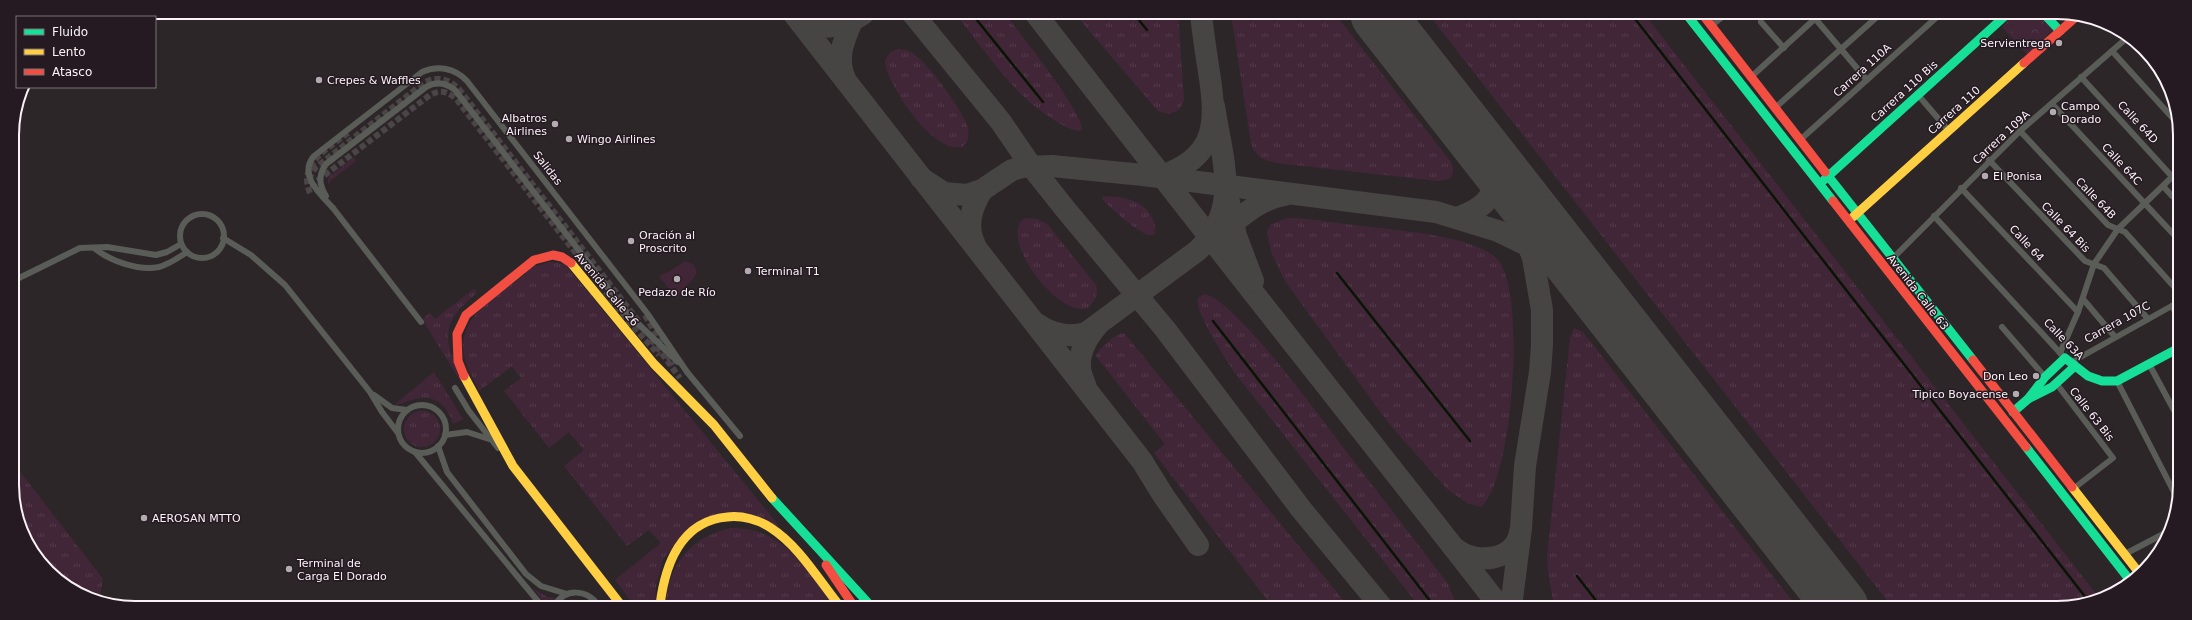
<svg xmlns="http://www.w3.org/2000/svg" width="2192" height="620" font-family="'DejaVu Sans',sans-serif">
<style>
.grass{fill:url(#grass-tufts)}
.park{fill:url(#park-crowns)}
.garden{fill:#412638}
.lines{fill:none;stroke-linecap:round;stroke-linejoin:round}
.stream{stroke:#091504;stroke-width:2.5}
.taxiway{stroke:#474444;stroke-width:22}
.runway{stroke:#474444;stroke-width:55}
.street-tunnel{stroke:#4b4548;stroke-width:6;stroke-dasharray:6 3;stroke-linecap:butt}
.street{stroke:#5a5c57;stroke-width:6}
.fast{stroke:#16e098;stroke-width:9}
.slow{stroke:#ffcf43;stroke-width:9}
.jam{stroke:#f24e42;stroke-width:9}
.street-bridge{stroke:#5a5c57;stroke-width:6}
.poi-dot{fill:#b2abaf;stroke:#251a21;stroke-width:1.5}
.labels{text-anchor:middle;stroke-width:3;stroke-linejoin:round;paint-order:stroke}
.poi-label{font-size:11px;fill:#faf2f7;stroke:#251a21;text-anchor:start}
.street-label{font-size:11px;fill:#faf2f7;stroke:#251a21}
.rim{fill:none;stroke:#faf2f7;stroke-width:2}
</style>
<defs>
<pattern id="grass-tufts" width="24" height="20" patternUnits="userSpaceOnUse"><rect width="24" height="20" fill="#412638"/><path d="M3 7l-1-3M5 7V3M7 7l1-3M15 17l-1-3M17 17v-4M19 17l1-3" fill="none" stroke="#543b4c"/></pattern>
<pattern id="park-crowns" width="20" height="18" patternUnits="userSpaceOnUse"><rect width="20" height="18" fill="#412638"/><path d="M2 6a3 3 0 1 1 6 0M12 15a3 3 0 1 1 6 0" fill="none" stroke="#543b4c"/></pattern>
</defs>
<rect width="100%" height="100%" fill="#2c2629"/>
<g class="grass">
<path d="M955,14h50c13,17 79,99 77,116 -11,6 -54,-28 -62,-37 -24,-24 -43,-53 -65,-79z"/>
<path d="M1075,14h103l6,86 -5,10 -10,4 -11,-3z"/>
<path d="M1231,14l105,1 115,147c3,7 3,11 -2,17l-11,2 -161,-18c-14,-3 -22,-6 -26,-20z"/>
<path d="M1429,15h216l455,584 -36,9 -172,-1z"/>
<path d="M899,49c7,1 12,2 17,7 14,10 45,53 51,69 3,9 2,17 -5,22 -29,7 -75,-62 -77,-86l5,-9z"/>
<path d="M354,157l2,4 -25,19 -3,6v-8z"/>
<path d="M1103,196c20,1 41,3 50,24 2,6 3,9 1,15 -11,4 -44,-28 -52,-36z"/>
<path d="M1026,218l11,1 10,5 49,61c3,9 -2,17 -8,23 -32,11 -93,-76 -62,-90z"/>
<path d="M1288,218c22,0 45,5 66,7 37,5 113,9 141,32 33,25 18,226 -14,250l-14,-4 -20,-14 -57,-64 -105,-144 -14,-29 -4,-20 4,-8z"/>
<path d="M550,262l15,2 215,263 -37,-14 -58,18 -22,28 -7,27 -1,19h-21l-19,-25 46,-37 -12,-13 -22,16 -63,-80 20,-16 -15,-18 -20,16 -45,-57 17,-13 -9,-12 -33,25c-5,-12 -13,-24 -15,-37 -7,-38 36,-60 62,-80l-1,-2 8,-5z"/>
<path d="M474,289l3,4c-39,32 -32,45 -16,89l-39,-63 8,-6 5,6z"/>
<path d="M1205,294c34,10 118,127 143,160 34,43 67,87 100,130l9,23 -37,-1 -5,-5 -181,-229c-8,-13 -41,-62 -36,-74z"/>
<path d="M1574,328l9,4 214,275h-243l-6,-35 -1,-16 23,-218z"/>
<path d="M1124,333l224,273h-76l-118,-153 11,-9 -69,-88c3,-8 19,-22 28,-23z"/>
<path d="M434,372l29,47 -10,5c-4,-15 -15,-28 -32,-26 -9,0 -17,6 -27,7z"/>
<circle cx="422" cy="429" r="18"/>
<path d="M14,464l89,115 -4,22 -51,-29 -23,-33 -11,-31z"/>
<path d="M730,528c53,-1 75,40 104,77h-169c0,-8 3,-17 5,-24 10,-31 31,-45 60,-53z"/>
<path d="M533,588l14,9 8,1 -4,7h-5z"/>
<path d="M573,599l11,2 5,4h-27z"/>
</g>
<path class="park" d="M2013,16h31l11,12 -28,26 -25,-27z"/>
<g class="garden">
<path d="M2020,16h15l4,3 -19,19 -11,-10z"/>
<path d="M685,261l9,4 3,7c-4,11 -16,15 -20,27l-18,-23 11,-5z"/>
</g>
<g class="lines">
<g class="stream">
<path d="M972,14l71,88"/>
<path d="M1134,14l13,16"/>
<path d="M1632,15l458,588"/>
<path d="M1337,273l133,168"/>
<path d="M1213,321l221,285"/>
<path d="M1577,576l24,31"/>
</g>
<g class="taxiway">
<path d="M793,13l349,448 21,34 35,50"/>
<path d="M913,14l88,108 30,44 35,44 99,119 136,180 80,97"/>
<path d="M1036,14c153,199 310,395 464,593"/>
<path d="M796,16c25,15 44,14 67,-2"/>
<path d="M845,79c-9,-21 -2,-37 7,-58"/>
<path d="M1502,174l31,84 9,52v35l-2,27 -15,94 -4,62 -10,79"/>
<path d="M1161,176c56,-19 56,-53 48,-104 -3,-19 -6,-38 -8,-58"/>
<path d="M921,178l23,15 23,2 15,-5 30,-20 11,-3 29,-1 91,9 293,37 62,19 31,15 46,34 36,33"/>
<path d="M1228,197l8,39 17,45"/>
<path d="M1457,218c16,-6 36,-15 37,-35 1,-6 0,-12 1,-18"/>
<path d="M1223,231c19,-15 37,-32 61,-36"/>
<path d="M975,246c-1,-4 -3,-8 -4,-12 -3,-17 3,-30 11,-44"/>
<path d="M1037,324c14,10 32,14 49,9l111,-82c45,-42 25,-92 17,-145"/>
<path d="M1085,384c-11,-21 -3,-40 11,-57"/>
<path d="M1456,549c20,16 59,12 64,-17"/>
</g>
<path class="runway" d="M1378,15l463,592"/>
<g class="street-tunnel">
<path d="M309,179l6,-11 110,-86c13,-6 24,-3 34,7l180,233"/>
<path d="M312,188l5,-7 113,-86c11,-6 19,-3 27,5l172,222 30,33"/>
<path d="M310,193c-13,-30 20,-45 39,-61"/>
<path d="M645,315l28,50"/>
<path d="M651,339l29,39"/>
</g>
<g class="street">
<path d="M1813,16l54,64"/>
<path d="M1761,22l23,26"/>
<path d="M1711,26l14,-11"/>
<path d="M2112,51l66,73"/>
<path d="M1751,77l67,-61"/>
<path d="M2081,77l96,105"/>
<path d="M1918,95l31,36"/>
<path d="M2052,104l125,134"/>
<path d="M1775,108l103,-92"/>
<path d="M2020,131l88,94 17,7 52,58"/>
<path d="M1800,140l138,-124"/>
<path d="M1989,160l96,101 19,7 44,51"/>
<path d="M2163,186l9,10 5,-5"/>
<path d="M1961,188l117,124"/>
<path d="M333,208l88,114"/>
<circle cx="202" cy="236" r="22"/>
<path d="M1934,216l128,139"/>
<path d="M223,238l28,17 34,30 85,107 12,20 16,21"/>
<path d="M94,248c16,13 44,23 65,19 11,-3 19,-9 28,-15"/>
<path d="M1893,258l127,-127 108,-94"/>
<path d="M13,281l67,-33 27,-1 49,8 11,-3 14,-8"/>
<path d="M2083,299l32,38"/>
<path d="M2172,306l5,9"/>
<path d="M2002,327l43,50"/>
<path d="M2060,353l18,-41 16,-48 24,-35 54,-52"/>
<path d="M2070,363l107,-60"/>
<path d="M2149,364l27,50"/>
<path d="M687,372l53,64"/>
<path d="M2117,381l59,115"/>
<path d="M2056,383l57,75 -40,31"/>
<path d="M455,388l14,23 29,37"/>
<path d="M374,395l18,13 15,2"/>
<circle cx="422" cy="429" r="24"/>
<path d="M445,435l22,-3 25,8"/>
<path d="M438,446l9,26 79,102 15,12 26,8"/>
<path d="M415,452l126,153"/>
<path d="M2125,554l44,-23"/>
<path d="M555,605c10,-17 32,-16 43,0"/>
</g>
<g class="fast">
<path d="M1687,15l146,186"/>
<path d="M2046,16l14,15"/>
<path d="M1825,172l148,188"/>
<path d="M1824,180l181,-164"/>
<path d="M2028,399l17,-22 20,-19 23,18 14,5h15l60,-32"/>
<path d="M2013,412l15,-13 24,-12 22,-20"/>
<path d="M2026,447l106,136"/>
<path d="M772,498l98,107"/>
</g>
<g class="slow">
<path d="M1853,217l171,-154"/>
<path d="M571,263l83,101 60,61 58,73"/>
<path d="M464,376l49,90 108,139"/>
<path d="M2072,487l68,87"/>
<path d="M660,605c5,-40 21,-84 67,-88 15,-2 32,3 44,11 28,18 47,51 68,77"/>
</g>
<g class="jam">
<path d="M1703,15l122,157"/>
<path d="M2024,63l53,-47"/>
<path d="M1833,201l193,246"/>
<path d="M1973,360l99,127"/>
<path d="M464,376l-6,-15 -1,-27 9,-19 68,-55 19,-5 9,2 9,6"/>
<path d="M826,565l27,40"/>
</g>
<g class="street-bridge">
<path d="M326,196c-7,-12 -8,-20 0,-32l100,-77c10,-6 20,-4 29,3l173,224 50,48"/>
<path d="M333,208c-13,-14 -35,-33 -19,-52l108,-84c16,-7 33,-4 45,9l180,232 40,59"/>
</g>
</g>
<g class="poi-dot">
<circle cx="2059" cy="43" r="4"/>
<circle cx="319" cy="80" r="4"/>
<circle cx="2053" cy="112" r="4"/>
<circle cx="555" cy="124" r="4"/>
<circle cx="569" cy="139" r="4"/>
<circle cx="1985" cy="176" r="4"/>
<circle cx="631" cy="241" r="4"/>
<circle cx="748" cy="271" r="4"/>
<circle cx="677" cy="279" r="4"/>
<circle cx="2036" cy="376" r="4"/>
<circle cx="2016" cy="394" r="4"/>
<circle cx="144" cy="518" r="4"/>
<circle cx="289" cy="569" r="4"/>
</g>
<g class="labels">
<g class="poi-label">
<text x="2051" y="47" text-anchor="end">Servientrega</text>
<text x="327" y="84">Crepes &amp; Waffles</text>
<text x="2061" y="110">Campo<tspan x="2061" dy="13">Dorado</tspan></text>
<text x="547" y="122" text-anchor="end">Albatros<tspan x="547" dy="13">Airlines</tspan></text>
<text x="577" y="143">Wingo Airlines</text>
<text x="1993" y="180">El Ponisa</text>
<text x="639" y="239">Oración al<tspan x="639" dy="13">Proscrito</tspan></text>
<text x="756" y="275">Terminal T1</text>
<text x="677" y="296" text-anchor="middle">Pedazo de Río</text>
<text x="2028" y="380" text-anchor="end">Don Leo</text>
<text x="2008" y="398" text-anchor="end">Tipico Boyacense</text>
<text x="152" y="522">AEROSAN MTTO</text>
<text x="297" y="567">Terminal de<tspan x="297" dy="13">Carga El Dorado</tspan></text>
</g>
<g class="street-label">
<text transform="translate(1862 70) rotate(-42)" y="4">Carrera 110A</text>
<text transform="translate(1904 91) rotate(-42)" y="4">Carrera 110 Bis</text>
<text transform="translate(1954 110) rotate(-42)" y="4">Carrera 110</text>
<text transform="translate(2138 122) rotate(47)" y="4">Calle 64D</text>
<text transform="translate(2001 137) rotate(-43)" y="4">Carrera 109A</text>
<text transform="translate(2122 164) rotate(47)" y="4">Calle 64C</text>
<text transform="translate(548 168) rotate(52)" y="4">Salidas</text>
<text transform="translate(2096 198) rotate(46)" y="4">Calle 64B</text>
<text transform="translate(2066 227) rotate(46)" y="4">Calle 64 Bis</text>
<text transform="translate(2027 243) rotate(47)" y="4">Calle 64</text>
<text transform="translate(607 289) rotate(50)" y="4">Avenida Calle 26</text>
<text transform="translate(1918 292) rotate(52)" y="4">Avenida Calle 63</text>
<text transform="translate(2117 322) rotate(-29)" y="4">Carrera 107C</text>
<text transform="translate(2064 339) rotate(46)" y="4">Calle 63A</text>
<text transform="translate(2092 414) rotate(52)" y="4">Calle 63 Bis</text>
</g>
</g>
<path d="M0 0H2192V620H0ZM135 19H2057A116 116 0 0 1 2173 135V485A116 116 0 0 1 2057 601H135A116 116 0 0 1 19 485V135A116 116 0 0 1 135 19Z" fill="#251a21" fill-rule="evenodd"/>
<path class="rim" d="M135 19H2057A116 116 0 0 1 2173 135V485A116 116 0 0 1 2057 601H135A116 116 0 0 1 19 485V135A116 116 0 0 1 135 19Z"/>
<rect x="16" y="16" width="140" height="72" fill="#251a21" stroke="#7a7077"/>
<rect x="24" y="29" width="20" height="6" fill="#16e098" stroke="#7a7077"/>
<text x="52" y="36" font-size="12" fill="#faf2f7">Fluido</text>
<rect x="24" y="49" width="20" height="6" fill="#ffcf43" stroke="#7a7077"/>
<text x="52" y="56" font-size="12" fill="#faf2f7">Lento</text>
<rect x="24" y="69" width="20" height="6" fill="#f24e42" stroke="#7a7077"/>
<text x="52" y="76" font-size="12" fill="#faf2f7">Atasco</text>
</svg>
